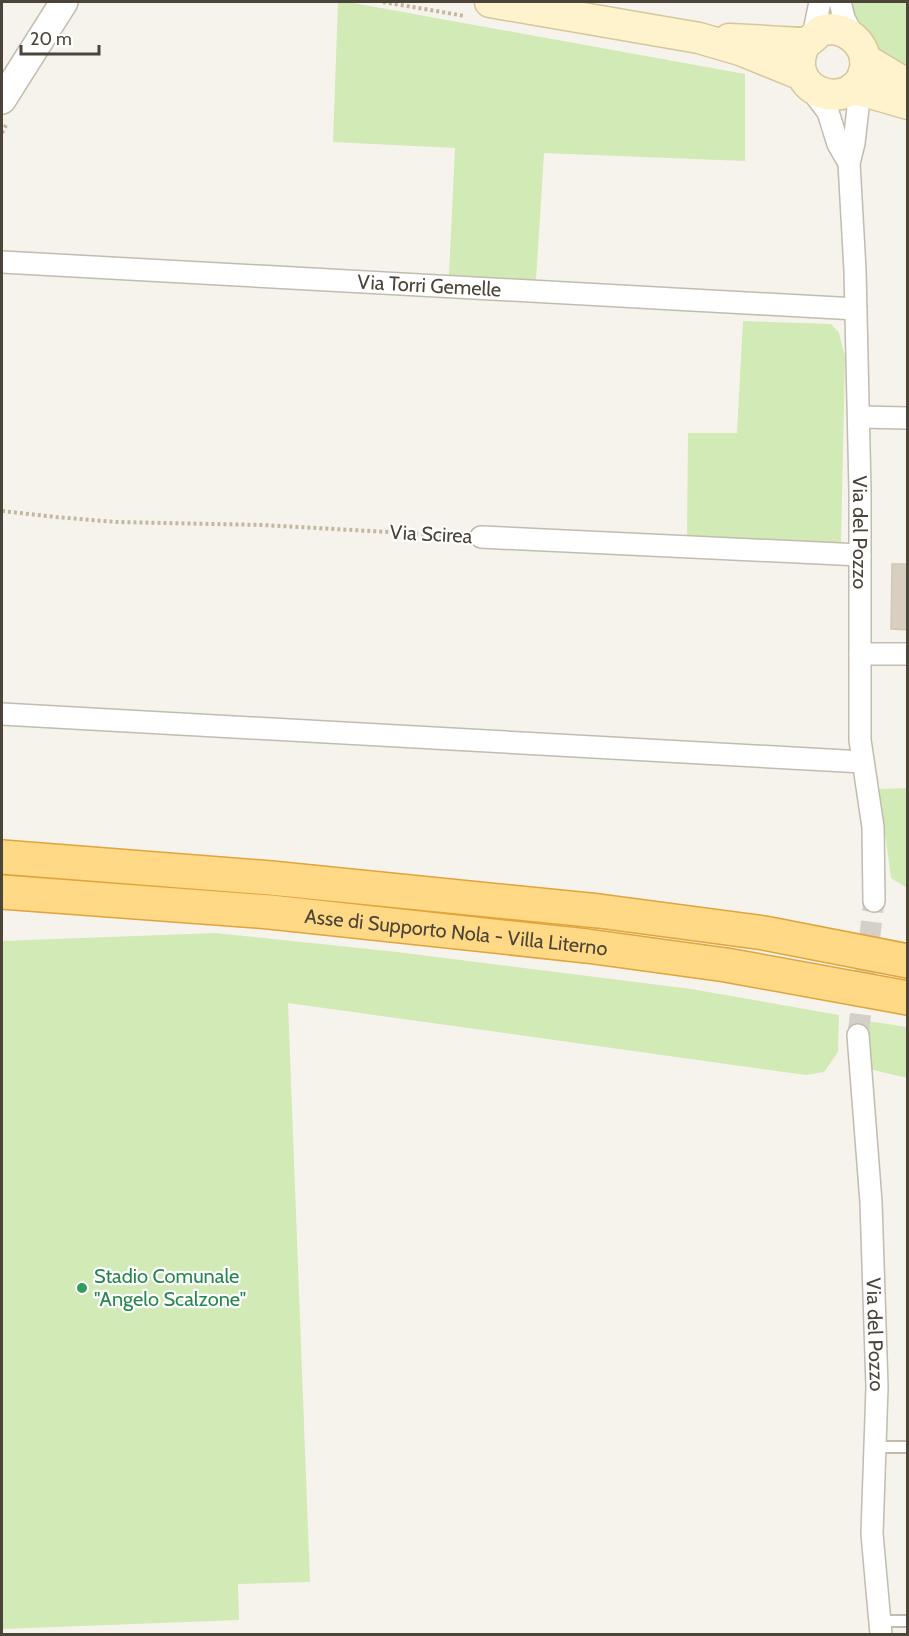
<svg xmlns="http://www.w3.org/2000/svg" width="909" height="1636" font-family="Cabin,sans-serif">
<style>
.green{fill:#d2eab5}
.building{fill:#d8cfc1;stroke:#d3c7b4;stroke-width:1.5}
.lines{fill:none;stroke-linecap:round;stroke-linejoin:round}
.minor-tunnel{stroke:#d4d0c8;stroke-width:21;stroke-dasharray:21 10;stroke-linecap:butt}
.service-casing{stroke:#c2bbae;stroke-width:14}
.minor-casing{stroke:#c2bbae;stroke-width:24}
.tertiary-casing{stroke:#c2bbae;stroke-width:30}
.secondary-casing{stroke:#d6c79b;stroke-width:33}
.trunk-casing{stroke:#e0a43c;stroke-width:36}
.path{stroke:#c4b79f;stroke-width:4;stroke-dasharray:3 3;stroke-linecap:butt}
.service{stroke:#fff;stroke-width:10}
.minor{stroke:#fff;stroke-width:21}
.tertiary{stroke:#fff;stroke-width:27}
.secondary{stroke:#fff3cd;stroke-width:30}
.trunk{stroke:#ffd985;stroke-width:33}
.leisure-dot{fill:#2e9e5b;stroke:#fff;stroke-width:2}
.labels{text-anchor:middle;stroke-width:4.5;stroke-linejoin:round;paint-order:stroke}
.street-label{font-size:20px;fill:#4b4439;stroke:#fff}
.leisure-label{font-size:20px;fill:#27864d;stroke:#fff;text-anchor:start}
</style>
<rect width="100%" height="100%" fill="#f6f3ec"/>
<g class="green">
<path d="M338,2h10l397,72v87l-201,-8 -8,127 -87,-5 6,-127 -122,-6z"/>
<path d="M850,2h57v71l-35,-25 -20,-34z"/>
<path d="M743,321l88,3 8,9 6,24 -4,187 -154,-3 1,-108h49z"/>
<path d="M907,788h1l-1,100 -16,-10 -12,-89z"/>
<path d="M215,933l182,19 294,37 148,26 -1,37 -14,20 -18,3 -518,-72 22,579 -72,2 1,36 -237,9v-688z"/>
<path d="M868,1021l39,6v51l-42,-10z"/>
</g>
<path class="building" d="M892,564h16v66l-17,-1z"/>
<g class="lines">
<path class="minor-tunnel" d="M858,1035l16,-134"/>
<g class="service-casing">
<g id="service">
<path d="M876,1447h32"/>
<path d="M880,1621h28"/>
</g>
</g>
<g class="minor-casing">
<g id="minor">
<path d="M840,2l4,16 10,20"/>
<path d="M813,36l7,-34"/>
<path d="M809,87l19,25 10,32 11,19"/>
<path id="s1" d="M853,88l5,20 -4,35 -5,20 6,107 5,221v249l13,87 1,74"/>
<path id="s2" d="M2,262l854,47"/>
<path d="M859,417l49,1"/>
<path d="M481,537l379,18"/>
<path d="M860,654h48"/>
<path d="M2,714l861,48"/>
<path id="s3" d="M858,1035l13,167 6,185 -5,147 9,100"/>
</g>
</g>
<g class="tertiary-casing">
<path id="tertiary" d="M2,100l62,-98"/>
</g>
<g class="secondary-casing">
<g id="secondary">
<path d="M490,2l209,36 41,12 62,25"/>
<path d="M729,39c11,0 73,5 78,3 5,-2 9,-8 14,-11 23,-8 48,14 44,37 -9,48 -87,26 -59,-26"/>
<path d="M865,59l43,26"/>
<path d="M853,88l55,16"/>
</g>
</g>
<g class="trunk-casing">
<g id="trunk">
<path d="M2,857l269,21 328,33 165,22 144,28"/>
<path id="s4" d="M2,892l268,20 317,34 139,19 182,33"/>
</g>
</g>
<g class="path">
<path d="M383,2l82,14"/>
<path d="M2,133l4,-8"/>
<path d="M2,511l54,6 61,5 146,3 196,11"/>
</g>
<use href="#service" class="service"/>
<use href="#minor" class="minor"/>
<use href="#tertiary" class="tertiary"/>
<use href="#secondary" class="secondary"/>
<use href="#trunk" class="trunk"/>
</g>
<circle class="leisure-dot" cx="82" cy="1288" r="6"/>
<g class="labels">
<g class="street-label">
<text dy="7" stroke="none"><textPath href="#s2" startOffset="428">Via Torri Gemelle</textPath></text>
<text dy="7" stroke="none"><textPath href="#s1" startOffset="446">Via del Pozzo</textPath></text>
<text transform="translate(431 534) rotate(3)" y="7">Via Scirea</text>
<text dy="7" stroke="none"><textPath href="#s4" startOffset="456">Asse di Supporto Nola - Villa Literno</textPath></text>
<text dy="7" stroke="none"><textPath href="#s3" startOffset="300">Via del Pozzo</textPath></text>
</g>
<g class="leisure-label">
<text x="94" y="1283">Stadio Comunale<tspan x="94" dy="23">"Angelo Scalzone"</tspan></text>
</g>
</g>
<rect width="909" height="1636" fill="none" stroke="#4b4439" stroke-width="6"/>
<path d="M21 45v9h78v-9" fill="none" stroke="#4b4439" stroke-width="3"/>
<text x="30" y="45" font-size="18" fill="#4b4439" stroke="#ffffff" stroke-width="4.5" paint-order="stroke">20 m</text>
</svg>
